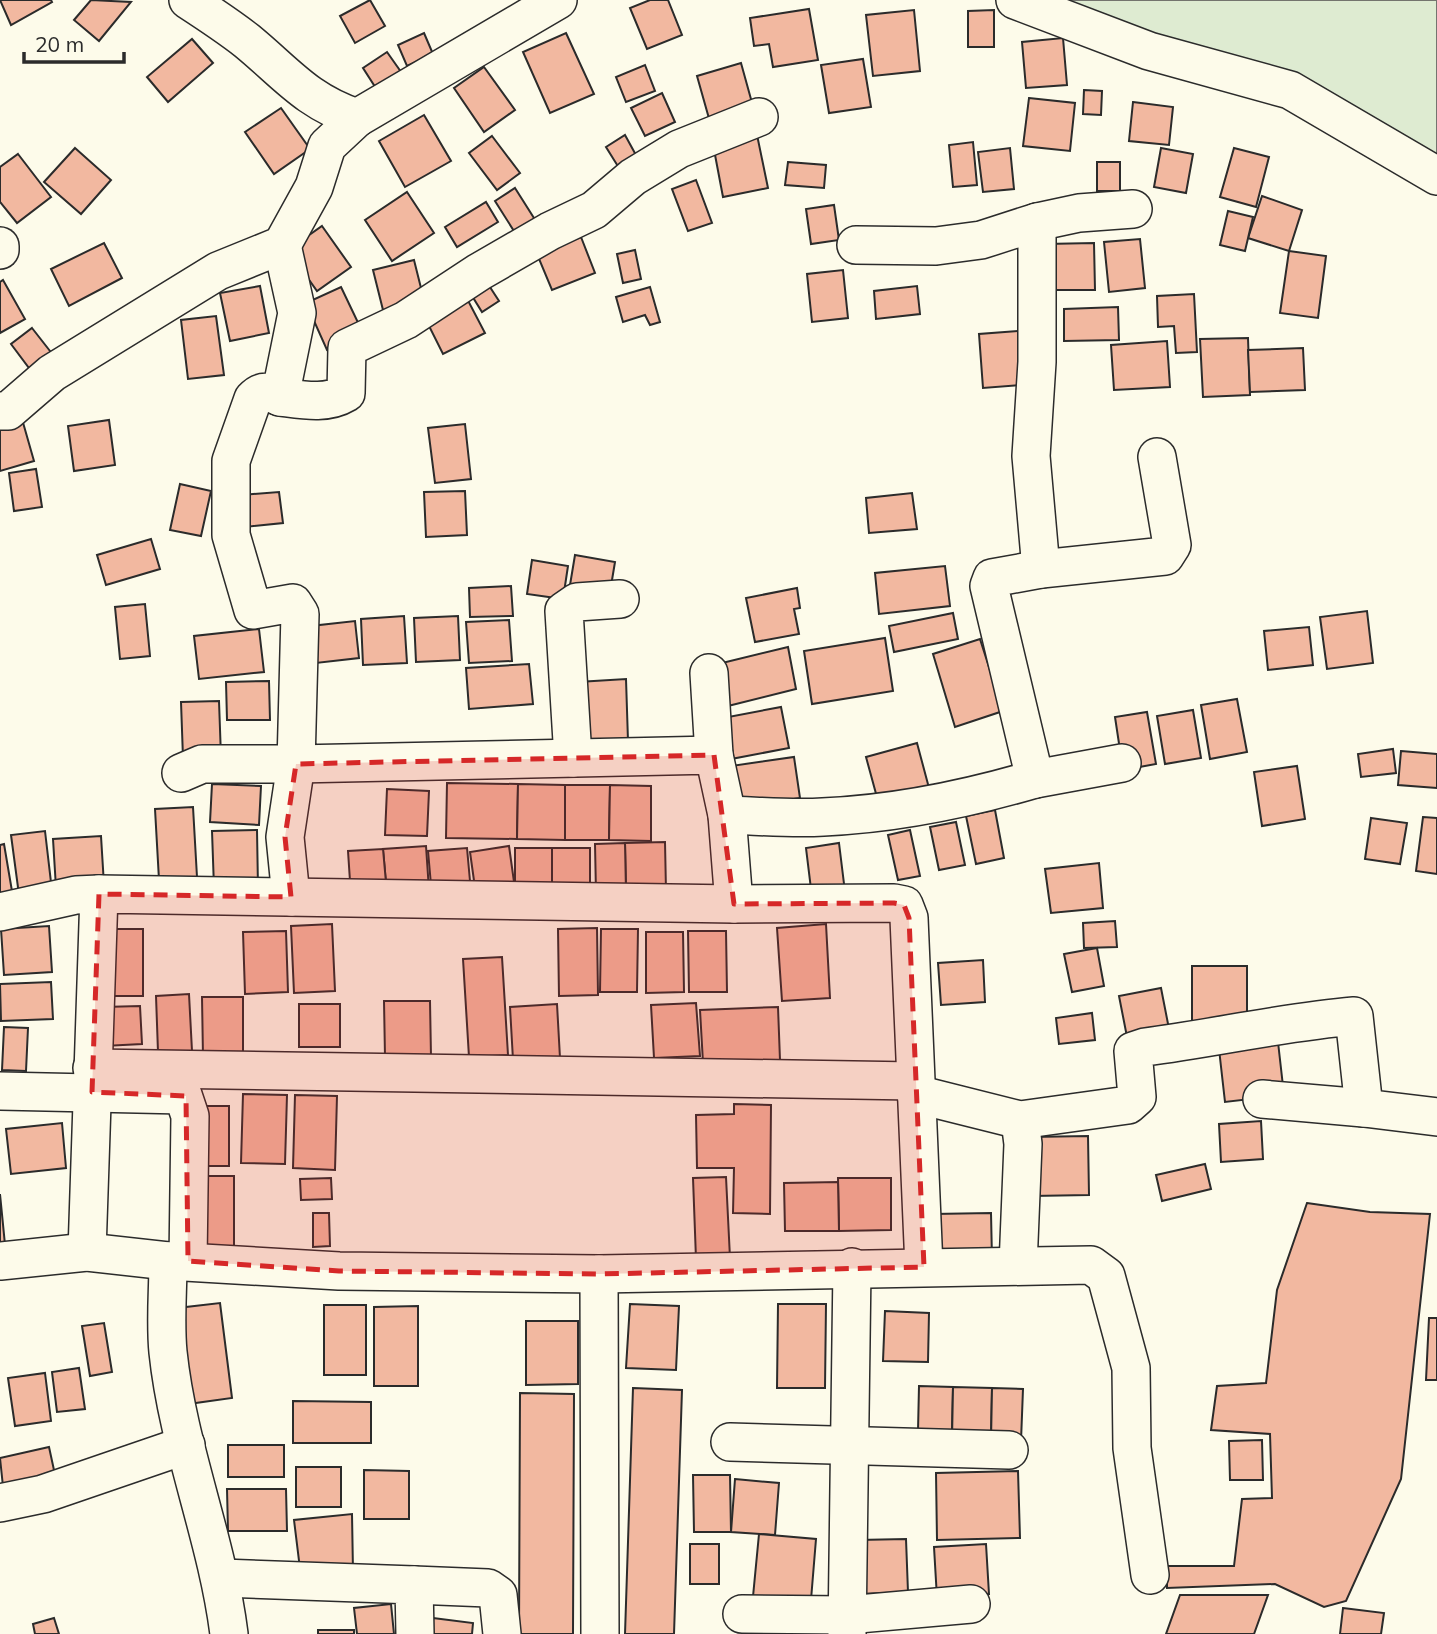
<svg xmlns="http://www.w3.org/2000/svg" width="1437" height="1634" font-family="Mulish,sans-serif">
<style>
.green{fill:#deebd1;stroke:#74746e;stroke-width:2}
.building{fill:#f2b8a0;stroke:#2b2b2b;stroke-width:2}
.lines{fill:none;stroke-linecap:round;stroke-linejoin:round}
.minor-casing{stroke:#2b2b2b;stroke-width:40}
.minor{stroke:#fdfbea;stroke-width:37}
.marked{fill:#d62828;fill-opacity:0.2;stroke:#d62828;stroke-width:5;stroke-dasharray:14 9;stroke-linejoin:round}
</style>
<rect width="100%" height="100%" fill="#fdfbea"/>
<path class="green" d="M1056,0h381v163z"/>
<g class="building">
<path d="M0,0h51l1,2 -41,23z"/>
<path d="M91,0l40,2 -32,39 -25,-21z"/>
<path d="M370,0l15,26 -30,17 -15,-27z"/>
<path d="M650,0h18l14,35 -35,14 -17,-41z"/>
<path d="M809,9l9,51 -45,7 -4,-23 -15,2 -4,-28z"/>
<path d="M914,10l6,61 -47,5 -7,-61z"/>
<path d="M994,10v37h-26v-36z"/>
<path d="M424,33l9,21 -26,12 -9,-21z"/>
<path d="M566,33l28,61 -44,19 -27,-61z"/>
<path d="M1063,38l4,47 -41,3 -4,-46z"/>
<path d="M192,39l21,24 -45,39 -21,-25z"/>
<path d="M387,52l19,27 -25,17 -18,-28z"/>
<path d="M863,59l8,48 -42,6 -8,-48z"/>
<path d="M741,63l13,47 -44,12 -13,-46z"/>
<path d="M645,65l10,26 -29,11 -10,-25z"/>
<path d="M484,67l31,43 -31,22 -30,-44z"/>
<path d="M1084,90l18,1 -1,24 -18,-1z"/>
<path d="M662,93l13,29 -30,14 -14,-28z"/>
<path d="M1029,98l46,5 -5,48 -47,-5z"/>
<path d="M1133,102l40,5 -4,38 -40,-4z"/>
<path d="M281,108l29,41 -36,25 -29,-42z"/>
<path d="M424,115l27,46 -46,26 -26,-46z"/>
<path d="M756,130l12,58 -45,9 -11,-58z"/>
<path d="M625,135l12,22 -18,11 -13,-21z"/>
<path d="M492,136l28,37 -23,17 -28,-37z"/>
<path d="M973,142l4,43 -24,2 -4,-42z"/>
<path d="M75,148l36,32 -30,34 -37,-32z"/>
<path d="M1010,148l4,41 -31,3 -5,-40z"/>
<path d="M1161,148l32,6 -7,39 -32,-6z"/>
<path d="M1234,148l35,9 -13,50 -36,-10z"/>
<path d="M18,154l33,43 -34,26 -17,-21v-35z"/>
<path d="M788,162l38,3 -2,23 -39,-3z"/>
<rect x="1097" y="162" width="23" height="29"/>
<path d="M696,180l16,43 -24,8 -16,-42z"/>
<path d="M515,188l24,38 -20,13 -24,-38z"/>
<path d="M407,192l27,41 -42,28 -27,-41z"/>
<path d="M1262,196l40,14 -13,41 -41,-13z"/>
<path d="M486,202l12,20 -41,25 -12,-20z"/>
<path d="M834,205l5,35 -28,4 -5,-35z"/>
<path d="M1228,211l25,6 -8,34 -25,-6z"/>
<path d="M322,226l29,41 -34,24 -29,-41z"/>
<path d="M581,237l14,36 -43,17 -15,-36z"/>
<path d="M1140,239l5,49 -36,4 -5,-50z"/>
<path d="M104,243l18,35 -53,28 -18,-37z"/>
<path d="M1094,243l1,47h-50v-46z"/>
<path d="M635,250l6,29 -18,4 -6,-29z"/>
<path d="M1289,251l37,5 -8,62 -38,-5z"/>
<path d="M414,260l11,44 -41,10 -11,-44z"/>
<path d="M843,270l5,48 -36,4 -5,-48z"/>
<path d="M3,280l22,39 -25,14v-51z"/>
<path d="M486,281l13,20 -17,11 -13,-21z"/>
<path d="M260,286l9,47 -39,8 -10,-48z"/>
<path d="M917,286l3,28 -44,5 -2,-28z"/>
<path d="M341,287l22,46 -36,17 -21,-47z"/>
<path d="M650,287l10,35 -10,3 -5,-10 -22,7 -7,-25z"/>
<path d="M463,291l22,42 -42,21 -21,-42z"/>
<path d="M1194,294l3,58 -21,1 -2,-27 -16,1 -1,-31z"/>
<path d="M1118,307l1,33 -55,1v-32z"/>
<path d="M216,316l8,59 -36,4 -7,-59z"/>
<path d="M32,328l25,32 -22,16 -24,-32z"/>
<path d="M1019,331l3,54 -39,3 -4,-54z"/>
<path d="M1248,338l2,57 -47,2 -3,-58z"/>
<path d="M1167,341l3,46 -56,3 -3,-45z"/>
<path d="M1303,348l2,42 -55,2 -2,-42z"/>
<path d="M22,419l12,42 -34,10v-46z"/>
<path d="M109,420l6,45 -41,6 -6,-45z"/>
<path d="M465,424l6,55 -36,4 -7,-55z"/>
<path d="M36,469l6,38 -28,4 -5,-38z"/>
<path d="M180,484l31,7 -10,45 -31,-6z"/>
<path d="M465,491l2,44 -41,2 -2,-45z"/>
<path d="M279,492l4,31 -38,4 -3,-32z"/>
<path d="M912,493l5,36 -48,4 -3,-35z"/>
<path d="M151,539l9,30 -54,16 -9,-30z"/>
<path d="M575,555l40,7 -6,36 -40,-7z"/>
<path d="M532,560l36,6 -5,33 -36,-5z"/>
<path d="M945,566l5,40 -71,8 -4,-41z"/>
<path d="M511,586l2,30 -43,1 -1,-29z"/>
<path d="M797,588l3,20 -6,1 5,25 -44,8 -9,-44z"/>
<path d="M145,604l5,52 -30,3 -5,-52z"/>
<path d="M1367,611l6,52 -46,6 -7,-52z"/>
<path d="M953,613l5,26 -64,13 -5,-26z"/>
<path d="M404,616l3,47 -44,2 -2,-46z"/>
<path d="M458,616l2,44 -44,2 -2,-44z"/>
<path d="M509,620l3,41 -43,2 -3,-41z"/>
<path d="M355,621l4,37 -43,5 -5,-37z"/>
<path d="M1309,627l4,38 -45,5 -4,-39z"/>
<path d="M259,629l5,43 -65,7 -5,-43z"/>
<path d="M885,638l8,53 -81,13 -8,-53z"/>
<path d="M980,639l23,72 -48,16 -22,-73z"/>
<path d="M788,647l8,42 -68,17 -6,-43z"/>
<path d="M529,664l4,40 -64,5 -3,-41z"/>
<path d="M626,679l2,62 -47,2 -3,-61z"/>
<path d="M269,681l1,39h-43l-1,-38z"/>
<path d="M1237,699l10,53 -37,7 -9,-54z"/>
<path d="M219,701l2,56 -38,1 -2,-56z"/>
<path d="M781,707l8,41 -58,11 -8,-41z"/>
<path d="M1193,710l8,48 -36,6 -8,-48z"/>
<path d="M1147,712l9,52 -33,6 -8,-53z"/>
<path d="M917,743l12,45 -51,13 -12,-44z"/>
<path d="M1393,749l3,24 -35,4 -3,-23z"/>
<path d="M1401,751l36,3v34l-39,-3z"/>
<path d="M794,757l6,41 -63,10 -6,-42z"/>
<path d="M1297,766l8,53 -43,7 -8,-54z"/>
<path d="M447,783l71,1 -1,55 -71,-1z"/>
<path d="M212,784l49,2 -2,39 -49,-3z"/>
<path d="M518,784l47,1v55l-48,-1z"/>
<path d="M565,785h45l-1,55h-44z"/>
<path d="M610,785l41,1v55l-42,-1z"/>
<path d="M387,789l42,2 -2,45 -42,-1z"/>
<path d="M193,807l4,70 -38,3 -4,-71z"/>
<path d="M995,810l9,48 -28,6 -10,-48z"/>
<path d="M1423,817l14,1v56l-21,-3z"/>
<path d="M1371,818l36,5 -7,41 -35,-5z"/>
<path d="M956,822l9,43 -26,5 -9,-43z"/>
<path d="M257,830l1,58h-44l-2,-57z"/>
<path d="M910,830l10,46 -22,4 -10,-45z"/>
<path d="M45,831l7,60 -33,4 -8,-60z"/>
<path d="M101,836l3,49 -48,3 -3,-49z"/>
<path d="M665,842l1,49 -40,1 -1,-49z"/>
<path d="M625,843l1,49 -30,1 -1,-49z"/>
<path d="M839,843l6,49 -33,5 -6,-49z"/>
<path d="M4,844l10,59 -14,3v-61z"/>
<path d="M426,846l3,44 -42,4 -4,-45z"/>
<path d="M509,846l6,43 -39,6 -6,-43z"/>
<path d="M467,848l3,33 -39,4 -3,-34z"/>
<rect x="515" y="848" width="37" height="46"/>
<path d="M552,848h38v40l-38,1z"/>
<path d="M383,849l4,45 -36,2 -3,-45z"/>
<path d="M1099,863l4,45 -52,5 -6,-44z"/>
<path d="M1115,921l2,26 -33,1 -1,-25z"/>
<path d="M332,924l3,67 -41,2 -3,-67z"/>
<path d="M826,924l4,74 -48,3 -5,-73z"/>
<path d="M49,926l3,46 -48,3 -3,-46z"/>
<path d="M597,928l1,67 -39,1 -1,-67z"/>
<path d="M110,929h33v67h-32z"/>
<path d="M601,929h37l-1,63h-37z"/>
<path d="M286,931l2,61 -43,2 -2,-62z"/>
<path d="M688,931h38l1,61h-38z"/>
<path d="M646,932h37l1,60 -38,1z"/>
<path d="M1097,948l7,38 -32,6 -8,-38z"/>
<path d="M502,957l6,98 -39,2 -6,-98z"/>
<path d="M983,960l2,42 -44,3 -3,-42z"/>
<path d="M1192,966h55v54l-55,1z"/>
<path d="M51,982l2,37 -52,2 -1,-37z"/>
<path d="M1161,988l9,46 -42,8 -9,-46z"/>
<path d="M189,994l3,57 -34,1 -2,-56z"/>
<path d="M202,997h41v60h-40z"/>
<path d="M384,1001h46l1,56h-46z"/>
<path d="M696,1003l4,53 -46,2 -3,-53z"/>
<rect x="299" y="1004" width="41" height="43"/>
<path d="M557,1004l3,54 -47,2 -3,-53z"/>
<path d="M140,1006l2,38 -38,2 -1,-39z"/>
<path d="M778,1007l2,53 -77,3 -3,-53z"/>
<path d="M1092,1013l3,27 -36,4 -3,-26z"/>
<path d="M4,1027l24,1 -2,43 -24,-1z"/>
<path d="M1278,1042l6,53 -59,7 -6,-53z"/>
<path d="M243,1094l44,1 -2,69 -44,-1z"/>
<path d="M295,1095l42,1 -2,74 -42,-2z"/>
<path d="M734,1104l37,1 -1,109 -37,-1 1,-45h-37l-1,-53 38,-1z"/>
<rect x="197" y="1106" width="32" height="60"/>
<path d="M1261,1121l2,38 -42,3 -2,-38z"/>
<path d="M62,1123l4,45 -55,6 -5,-45z"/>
<path d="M1088,1136l1,59 -57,1 -2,-59z"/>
<path d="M1205,1164l6,25 -49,12 -6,-26z"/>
<rect x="196" y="1176" width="38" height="70"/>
<path d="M726,1177l4,81 -34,1 -3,-81z"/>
<path d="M331,1178l1,21 -31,1 -1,-21z"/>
<path d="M838,1178h53v52l-52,1z"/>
<path d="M838,1182l1,49h-54l-1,-48z"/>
<path d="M0,1194l6,61 -6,1z"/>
<path d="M1307,1203l63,9 60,2 -29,265 -55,122 -22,6 -49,-23 -108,4v-22h67l8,-67 30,-1 -2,-64 -59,-4 6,-44 49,-3 11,-93z"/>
<path d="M313,1213h16l1,33 -17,1z"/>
<path d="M991,1213l1,46 -58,1 -1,-46z"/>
<path d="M220,1303l12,95 -51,7 -12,-96z"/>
<path d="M630,1304l49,2 -3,64 -50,-2z"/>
<path d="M778,1304h48l-1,84h-48z"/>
<rect x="324" y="1305" width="42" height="70"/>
<path d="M418,1306v80h-44v-79z"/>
<path d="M885,1311l44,2 -1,49 -45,-1z"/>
<path d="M1429,1318h8v62h-11z"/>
<path d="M526,1321h52v63l-52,1z"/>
<path d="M104,1323l8,49 -22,4 -8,-50z"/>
<path d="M79,1368l6,41 -28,3 -5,-40z"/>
<path d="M45,1373l6,48 -36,5 -7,-48z"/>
<path d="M919,1386l34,1 -1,45 -34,-1z"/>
<path d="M953,1387l39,1 -1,52 -39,-1z"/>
<path d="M633,1388l49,2 -8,244h-49z"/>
<path d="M992,1388l31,1 -2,52 -30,-1z"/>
<path d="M520,1393l54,1 -1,240h-54z"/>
<path d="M293,1401l78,1v41h-78z"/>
<path d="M1262,1440l1,40h-33l-1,-39z"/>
<rect x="228" y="1445" width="56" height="32"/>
<path d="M49,1447l8,37 -53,12 -4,-38z"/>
<rect x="296" y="1467" width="45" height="40"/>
<path d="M364,1470l45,1v48h-45z"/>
<path d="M1018,1471l2,67 -83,2 -1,-67z"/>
<path d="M693,1475h37l1,57h-37z"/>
<path d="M735,1479l44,4 -4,52 -44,-3z"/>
<path d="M227,1489h59l1,42h-59z"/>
<path d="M352,1514l1,58 -52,5 -7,-57z"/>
<path d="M759,1534l57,5 -6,73 -58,-5z"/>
<path d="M906,1539l2,53 -48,2 -2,-54z"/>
<rect x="690" y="1544" width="29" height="40"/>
<path d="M986,1544l3,50 -52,4 -3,-51z"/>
<path d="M1180,1595h88l-14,39h-88z"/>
<path d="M391,1604l3,30h-37l-3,-26z"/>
<path d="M1343,1608l41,5 -3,21h-41z"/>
<path d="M54,1618l5,16h-24l-2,-10z"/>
<path d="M433,1618l40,5 -1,11h-41z"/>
<rect x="318" y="1630" width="36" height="4"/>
</g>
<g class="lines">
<g class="minor-casing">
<g id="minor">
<path d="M188,0c20,13 40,26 59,41 39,32 59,60 110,77l201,-118"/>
<path d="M1015,0l134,51 141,39 147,86"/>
<path d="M1037,222l42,-9 54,-4"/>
<path d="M282,245l15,68 -17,84c-12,-5 -18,-8 -27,2l-22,62v74l22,75 40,-7 7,11 -4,150 418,-9 13,60 7,89"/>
<path d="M856,245l80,1 45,-6 56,-18v140l-6,94 10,113"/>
<path d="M0,246v4"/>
<path d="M280,397c23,3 46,8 66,-4l1,-45 59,-28 73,-48 71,-41 44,-21 39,-33 46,-28 80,-32"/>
<path d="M0,411h8l44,-38 166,-102 64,-26 32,-58 13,-41 30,-28"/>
<path d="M709,673l5,82"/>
<path d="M573,758l-9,-147 13,-9 43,-3"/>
<path d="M181,773l21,-9h94l-11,73 6,60"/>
<path d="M1035,779l87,-16"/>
<path d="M727,815c32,1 64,4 96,2 71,-3 144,-18 212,-38l-46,-193 3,-8 49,-9 124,-13 7,-11 -15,-88"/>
<path d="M0,912l76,-17 23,-1"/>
<path d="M92,1068l822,13"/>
<path d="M0,1091l183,4 7,21 -2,145"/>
<path d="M916,1094l104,26 108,-15 9,-8 -4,-46 12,-4c70,-9 138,-25 209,-31l10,92 73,9"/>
<path d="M1262,1099l102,9"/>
<path d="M87,1252l12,-358 635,10 160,-1 10,2 5,13 15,349"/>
<path d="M0,1261l87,-9 81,9 171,10 260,3 492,-9 15,11 25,92 1,80 18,127"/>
<path d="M168,1261c0,30 -3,61 0,91 10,96 49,186 61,282"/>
<path d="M1018,1266l5,-122 -3,-24"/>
<path d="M599,1274l1,360"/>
<path d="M730,1442l279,8"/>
<path d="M0,1503l43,-9 143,-49"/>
<path d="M222,1578l192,7 1,49"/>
<path d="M414,1585l74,3 10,7 4,39"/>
<path d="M742,1614l105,1 124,-11"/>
<path d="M847,1634l5,-367"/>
</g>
</g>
<use href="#minor" class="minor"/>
</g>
<path class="marked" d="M714,755l20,149 160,-1 10,2 5,13 15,349 -325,7 -260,-3 -151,-10 -2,-165 -94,-4 7,-198 192,3 -6,-60 11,-73z"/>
<path d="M24 52v10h100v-10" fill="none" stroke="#2b2b2b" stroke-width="3.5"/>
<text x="35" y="52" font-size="21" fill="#2b2b2b" stroke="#fdfbea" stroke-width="5" paint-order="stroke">20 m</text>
</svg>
